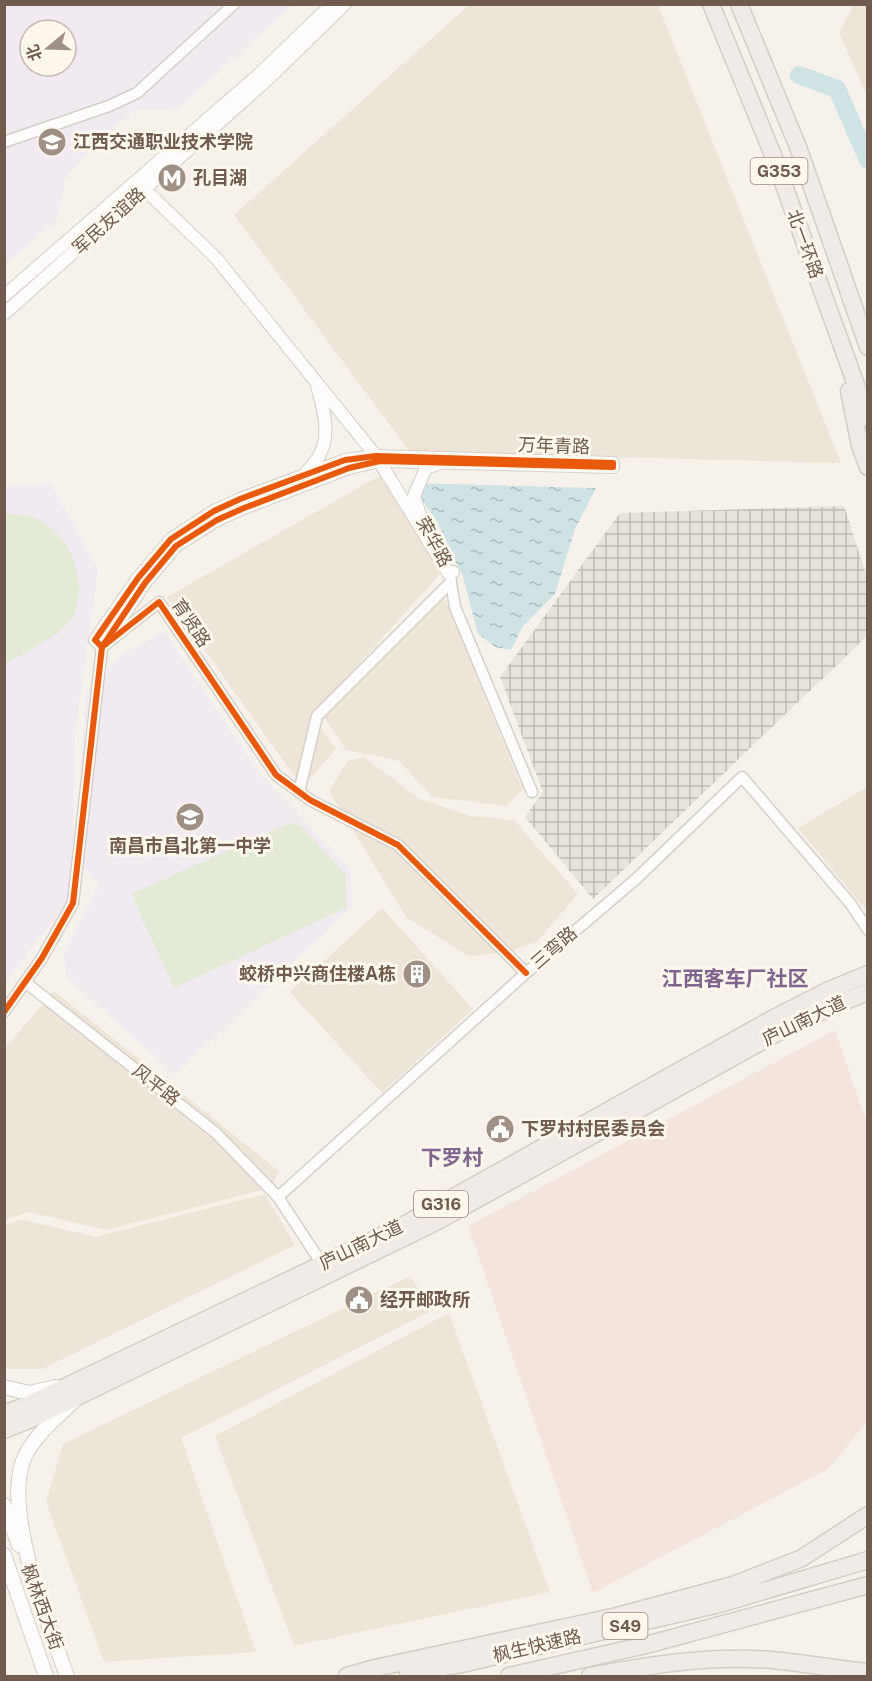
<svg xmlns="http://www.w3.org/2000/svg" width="872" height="1681" font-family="'Public Sans','Noto Sans SC',sans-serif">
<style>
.residential{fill:#eee5d9}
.commercial{fill:#f3e5dd}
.industrial{fill:url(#industrial-grid)}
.education{fill:#f2eaf1;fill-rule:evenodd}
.pitch{fill:#e3ebd7}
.water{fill:url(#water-ripples)}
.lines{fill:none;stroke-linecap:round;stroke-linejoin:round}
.river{stroke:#cfe3e4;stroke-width:18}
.minor-casing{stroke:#d5cfc9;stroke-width:13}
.tertiary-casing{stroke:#d5cfc9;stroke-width:14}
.secondary-casing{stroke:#d5cec8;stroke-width:16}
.trunk-casing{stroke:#d4cdc7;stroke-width:19}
.minor{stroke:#fefdfc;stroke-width:10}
.tertiary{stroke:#fefdfc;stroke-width:12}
.secondary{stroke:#fefdfc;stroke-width:14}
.trunk{stroke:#f0ebe6;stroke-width:16}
.cycleway-casing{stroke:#fdf7ed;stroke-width:10}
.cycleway{stroke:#e8590c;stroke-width:6}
.labels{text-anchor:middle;stroke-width:6;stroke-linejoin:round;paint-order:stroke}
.shield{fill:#fdf7ed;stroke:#9a8a7e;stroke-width:1.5}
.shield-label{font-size:16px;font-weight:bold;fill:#705b4e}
.poi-label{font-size:18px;font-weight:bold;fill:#705b4e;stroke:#fdf7ed;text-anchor:start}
.street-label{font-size:18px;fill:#705b4e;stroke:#fdf7ed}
.quarter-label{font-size:21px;font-weight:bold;fill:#80668c;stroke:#fdf7ed}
</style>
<defs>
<pattern id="industrial-grid" width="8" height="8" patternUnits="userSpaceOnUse" patternTransform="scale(1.5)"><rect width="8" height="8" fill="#e8e2dc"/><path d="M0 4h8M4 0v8" fill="none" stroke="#c0bab5"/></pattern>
<pattern id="water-ripples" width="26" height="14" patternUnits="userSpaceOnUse" patternTransform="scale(1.5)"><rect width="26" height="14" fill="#cfe3e4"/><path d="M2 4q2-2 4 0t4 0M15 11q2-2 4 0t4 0" fill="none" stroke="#acbbbb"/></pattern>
</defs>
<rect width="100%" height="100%" fill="#f6f2eb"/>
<g class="residential">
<path d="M469,5h189l183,458 -431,-11 -176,-237z"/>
<path d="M854,5h13v91l-28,-64z"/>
<path d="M386,472l54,102 -128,142 24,33 -34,38 -135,-190z"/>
<path d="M444,597l79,193 -17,16 -74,-9 -34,-37 -52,-10 -24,-36z"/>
<path d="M364,757l56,42 50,17 44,4 64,74 -41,48 -33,11 -36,3 -62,-39 -77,-126 19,-30z"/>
<path d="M867,787v124l-69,-83z"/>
<path d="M382,908l91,101 -91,84 -92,-101z"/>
<path d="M54,991l225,180 -9,17 -164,42 -77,-18 -24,8v-172z"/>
<path d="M265,1194l30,51 -253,124h-34l-3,-3v-141l16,-6 74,18z"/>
<path d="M410,1276l23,34 -252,128 75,214 -152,10 -58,-160 17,-58z"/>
<path d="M449,1313l101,279 -256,54 -79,-210z"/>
</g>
<path class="commercial" d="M835,1030l32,93v299l-39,47 -235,124 -125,-367z"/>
<path class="industrial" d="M844,506l23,71v59l-274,263 -68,-82 18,-25 -43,-115 120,-164z"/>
<g class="education">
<path d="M5,5h288l-116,104 -44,2 -67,63 -9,46 -52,45zM30,30h36v36h-36z"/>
<path d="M51,484l47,84 -23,168 -2,158 -68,90v-499z"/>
<path d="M164,631l98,145 89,94 1,36 -177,169 -109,-98 -2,-25 35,-67 -23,-27 10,-166 34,-36z"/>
</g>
<g class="pitch">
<path d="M5,514c8,1 19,0 27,3 36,12 57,62 43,96 -8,20 -52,40 -70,51z"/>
<path d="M290,823l11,3 45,49v33l-172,80 -43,-94z"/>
</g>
<path class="water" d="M410,483l186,5 -21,41 -20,65 -32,32 -12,24 -16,-3 -17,-13 -15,-57 -27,-57z"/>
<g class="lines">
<path class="river" d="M799,75l38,14 31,71"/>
<g class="minor-casing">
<g id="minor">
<path d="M4,142l105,-36 28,-13 97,-89"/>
<path d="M450,577l5,30 77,185"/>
<path d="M299,792l18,-76 134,-134"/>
<path d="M25,982l191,151 62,64"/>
<path d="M4,1012l38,-54 31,-55 29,-256 57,-45 117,173 34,25 88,45 128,128"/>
<path d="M322,1264l-44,-67 248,-224 110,-94 106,-102 108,126 18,27"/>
</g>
</g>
<g class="tertiary-casing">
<g id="tertiary">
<path d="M136,181l80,77 160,198 73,118 4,-2"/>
<path d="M4,296l253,-220 75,-72"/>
<path d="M4,314l263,-234 78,-76"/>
<path d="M376,456l237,7v4l-233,-6 -31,7 -105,40 -27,12 -41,26 -31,37 -43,64 -7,-7 43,-62 33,-39 43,-28 26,-12 105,-39z"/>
<path d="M306,472c28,-25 20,-54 11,-86"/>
<path d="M421,518l-7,-22 12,-28 12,-4"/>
</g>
</g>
<g class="secondary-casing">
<g id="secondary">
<path d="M4,1387l25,6 27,-6"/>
<path d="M4,1505l15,40"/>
<path d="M4,1555l42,121"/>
<path d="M34,1585l33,91"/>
<path d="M36,1592c-9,-38 -27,-97 -12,-134 10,-22 32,-40 49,-56"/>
</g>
</g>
<g class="trunk-casing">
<g id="trunk">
<path d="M711,4l62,151 95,263"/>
<path d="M739,4l59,143 70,200"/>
<path d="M849,391l11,55 8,21"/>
<path d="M4,1414l21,-8 377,-180 370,-207 57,-29 39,-16"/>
<path d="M4,1430l32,-13 400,-195 339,-188 60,-29 33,-13"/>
<path d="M408,1672l54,-8 258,-60 148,-44"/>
<path d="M347,1676l28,-8 238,-51 120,-32 69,-27 66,-43"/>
<path d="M509,1676l137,-31 222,-60"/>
<path d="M590,1676c61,-11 119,-21 182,-16 32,3 64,9 96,12"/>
</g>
</g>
<use href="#minor" class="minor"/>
<use href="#tertiary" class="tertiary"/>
<use href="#secondary" class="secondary"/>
<use href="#trunk" class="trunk"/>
<g class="cycleway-casing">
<g id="cycleway">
<path d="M376,456l237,7v4l-233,-6 -31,7 -105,40 -27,12 -41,26 -31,37 -43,64 -7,-7 43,-62 33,-39 43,-28 26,-12 105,-39z"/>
<path d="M4,1012l38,-54 31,-55 29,-256 57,-45 117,173 34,25 88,45 128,128"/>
</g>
</g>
<use href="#cycleway" class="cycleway"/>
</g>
<defs>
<g id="university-disc" transform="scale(1.5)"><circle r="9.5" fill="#9f9085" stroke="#fdf7ed"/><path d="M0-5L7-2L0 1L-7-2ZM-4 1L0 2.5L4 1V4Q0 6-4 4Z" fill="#fff"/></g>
<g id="metro-disc" transform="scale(1.5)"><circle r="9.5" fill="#9f9085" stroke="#fdf7ed"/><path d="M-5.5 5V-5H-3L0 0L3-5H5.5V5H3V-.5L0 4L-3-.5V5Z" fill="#fff"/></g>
<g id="school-disc" transform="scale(1.5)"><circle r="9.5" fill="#9f9085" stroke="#fdf7ed"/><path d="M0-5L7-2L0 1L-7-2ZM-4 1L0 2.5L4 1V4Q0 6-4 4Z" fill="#fff"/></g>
<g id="building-disc" transform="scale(1.5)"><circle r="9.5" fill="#9f9085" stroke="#fdf7ed"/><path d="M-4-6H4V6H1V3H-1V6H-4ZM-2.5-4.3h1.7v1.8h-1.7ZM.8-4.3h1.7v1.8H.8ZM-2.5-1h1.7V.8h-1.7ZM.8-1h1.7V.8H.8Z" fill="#fff"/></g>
<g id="civic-disc" transform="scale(1.5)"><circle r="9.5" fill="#9f9085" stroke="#fdf7ed"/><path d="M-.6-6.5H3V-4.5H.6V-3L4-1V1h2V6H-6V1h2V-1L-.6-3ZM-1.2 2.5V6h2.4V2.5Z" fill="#fff"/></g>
</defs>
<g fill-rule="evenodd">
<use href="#university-disc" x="52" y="142"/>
<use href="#metro-disc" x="172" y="178"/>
<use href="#school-disc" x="190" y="817"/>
<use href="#building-disc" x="417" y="974"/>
<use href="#civic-disc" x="500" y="1129"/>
<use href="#civic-disc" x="359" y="1300"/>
</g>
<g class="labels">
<g class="shield">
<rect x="750.5" y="158" width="57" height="26" rx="4.5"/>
<rect x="414" y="1191" width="54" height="26" rx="4.5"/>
<rect x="602.5" y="1613" width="45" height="26" rx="4.5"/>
</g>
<g class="shield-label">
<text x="779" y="177">G353</text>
<text x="441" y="1210">G316</text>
<text x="625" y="1632">S49</text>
</g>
<g class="poi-label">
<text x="73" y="148">江西交通职业技术学院</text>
<text x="193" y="184">孔目湖</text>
<text x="190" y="852" text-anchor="middle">南昌市昌北第一中学</text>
<text x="396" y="980" text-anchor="end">蛟桥中兴商住楼A栋</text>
<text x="521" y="1135">下罗村村民委员会</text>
<text x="380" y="1306">经开邮政所</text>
</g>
<g class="street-label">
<text transform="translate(109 221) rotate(-42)" y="6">军民友谊路</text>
<text transform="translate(805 244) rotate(70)" y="6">北一环路</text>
<text transform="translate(554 446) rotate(2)" y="6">万年青路</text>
<text transform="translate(434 542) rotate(61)" y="6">荣华路</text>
<text transform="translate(191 623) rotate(56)" y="6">育贤路</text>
<text transform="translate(554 948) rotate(-41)" y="6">三弯路</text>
<text transform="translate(804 1021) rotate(-26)" y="6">庐山南大道</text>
<text transform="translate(156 1085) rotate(38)" y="6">风平路</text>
<text transform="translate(361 1245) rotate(-26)" y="6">庐山南大道</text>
<text transform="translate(42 1607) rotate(70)" y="6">枫林西大街</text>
<text transform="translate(537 1646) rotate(-13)" y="6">枫生快速路</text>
</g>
<g class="quarter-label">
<text x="735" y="986">江西客车厂社区</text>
<text x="452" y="1165">下罗村</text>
</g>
</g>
<rect width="872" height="1681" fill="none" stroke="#705b4e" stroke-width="12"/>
<g transform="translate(48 48) rotate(251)"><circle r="28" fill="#fdf7ed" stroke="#c5b9ad" stroke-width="1.5"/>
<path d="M0-4.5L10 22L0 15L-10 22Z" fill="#9f9085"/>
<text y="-9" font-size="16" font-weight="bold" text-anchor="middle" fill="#705b4e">北</text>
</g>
</svg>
